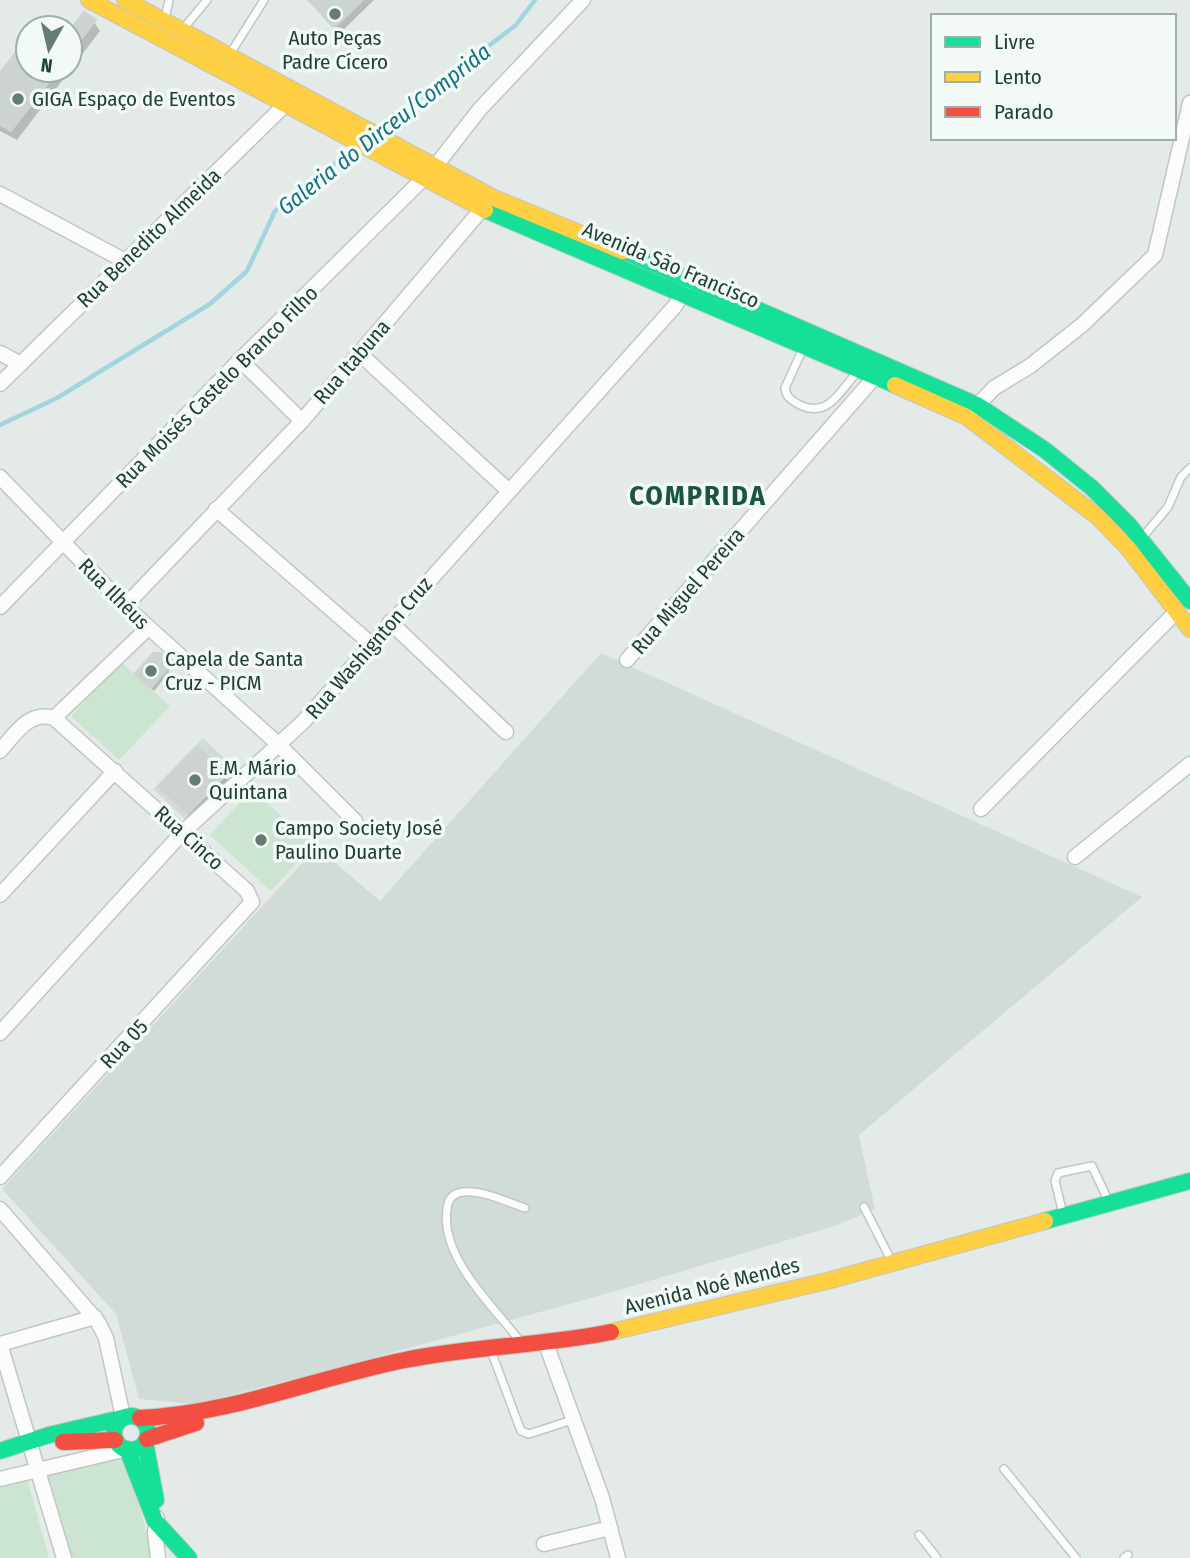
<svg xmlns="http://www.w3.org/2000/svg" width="1190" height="1558" font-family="'Fira Sans Condensed',sans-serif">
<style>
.built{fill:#d1dcd7}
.green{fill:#cce5d3}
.shadow{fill:#0003}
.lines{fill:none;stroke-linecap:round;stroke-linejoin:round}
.stream{stroke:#a1d6dc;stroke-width:4.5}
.building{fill:#ccd3d0;stroke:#cdd3d0;stroke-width:2}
.lane-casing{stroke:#c1c7c4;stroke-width:10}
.street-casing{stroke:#c1c7c4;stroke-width:17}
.fast-casing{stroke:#bfc8c4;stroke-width:18}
.slow-casing{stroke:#bfc8c4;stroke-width:18}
.jam-casing{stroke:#bfc8c4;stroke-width:18}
.lane{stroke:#fbfcfb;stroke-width:7}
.street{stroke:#fbfcfb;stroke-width:14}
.fast{stroke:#16e098;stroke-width:16}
.slow{stroke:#ffcf43;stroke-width:16}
.jam{stroke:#f24e42;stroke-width:16}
.poi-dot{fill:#657c74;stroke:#f2f9f6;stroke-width:2.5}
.labels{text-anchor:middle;stroke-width:7;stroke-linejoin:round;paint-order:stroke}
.poi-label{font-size:21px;fill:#204036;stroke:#f2f9f6;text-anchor:start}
.street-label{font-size:21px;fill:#204036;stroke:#f2f9f6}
.water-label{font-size:23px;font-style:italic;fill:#137383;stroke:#f2f9f6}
.district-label{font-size:28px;font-weight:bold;letter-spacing:2px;fill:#195444;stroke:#f2f9f6}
</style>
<rect width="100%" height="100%" fill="#e4eae7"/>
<g class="built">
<path d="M601,653l541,244 -283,238 16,74 -40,17 -240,71 -297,81 -104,26 -55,-5 -23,-85 -114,-125 315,-342 63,54z"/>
<path d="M203,738l34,32 -50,51 -34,-32z"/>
</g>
<g class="green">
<path d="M121,662l49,44 -51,54 -48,-44z"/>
<path d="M252,789l61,56 -42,46 -61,-56z"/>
<path d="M111,1456l17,7 25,95h-82l-27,-89z"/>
<path d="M26,1475l23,83h-49v-76z"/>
</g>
<g class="shadow">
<path d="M308,0h66l-35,34z"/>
<path d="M94,22l6,9 -83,109 -17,-9v-55l28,-36v30h42v-37z"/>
<path d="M168,662l1,11 -15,18 -17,-16z"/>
<path d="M225,775l4,7 -36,38 -32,-33z"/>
</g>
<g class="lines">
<g class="stream">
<path d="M379,129l137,-104 19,-25"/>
<path d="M0,425l57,-27 153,-94 37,-33 28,-60 81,-64"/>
</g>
</g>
<g class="building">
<path d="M309,0h54l-29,28z"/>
<path d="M84,12l12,8 -26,34v-24z"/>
<path d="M28,37v33h30l-47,61 -11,-6v-52z"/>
<path d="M153,653h8l8,8 -1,7 -17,20 -16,-14z"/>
<path d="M197,746l30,28 -39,40 -29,-27z"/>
</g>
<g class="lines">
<g class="lane-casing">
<g id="lane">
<path d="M165,19l4,-19"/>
<path d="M183,29l24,-29"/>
<path d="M230,54l34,-54"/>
<path d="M805,344l-20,44c1,9 6,12 13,16 30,16 42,-13 60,-33"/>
<path d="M1142,538l26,-31 13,-30 9,-9"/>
<path d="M864,1207l28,55"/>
<path d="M1063,1214l-8,-33 3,-8 34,-7 17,36"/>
<path d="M520,1341c-28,-36 -80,-84 -73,-132 1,-10 6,-16 16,-17 20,-2 44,10 62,16"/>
<path d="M490,1348l31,83 8,3 43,-14"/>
<path d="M1004,1469l72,89"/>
<path d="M919,1535l18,23"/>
<path d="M1124,1558l4,-3"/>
</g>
</g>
<g class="street-casing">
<g id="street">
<path d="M0,194l125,67"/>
<path d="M0,353l21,11"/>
<path d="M360,354l149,137"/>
<path d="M240,360l62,61"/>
<path d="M0,384l292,-286"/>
<path d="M973,410l21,-22 36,-22 52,-41 73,-70 35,-152"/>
<path d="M0,477l125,129 153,138 77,77"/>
<path d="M216,509l155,135"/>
<path d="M125,606l177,-185 180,-212"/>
<path d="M0,607l240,-247 194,-192 46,-59 103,-109"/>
<path d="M390,622l116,110"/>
<path d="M627,660l254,-290"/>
<path d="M54,718l94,-90"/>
<path d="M0,751c15,-17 29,-41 54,-33l193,173 5,11 -252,275"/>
<path d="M981,809l196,-198"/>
<path d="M1075,857l115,-93"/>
<path d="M0,895l115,-124"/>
<path d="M0,1033l182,-200 121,-111 372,-416 13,-21"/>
<path d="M0,1209l98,113 8,16 17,79"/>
<path d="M545,1341l57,157 16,60"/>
<path d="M0,1479l127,-30"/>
<path d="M157,1518l-2,14 3,26"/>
<path d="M544,1544l66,-16"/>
<path d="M64,1558l-64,-214 95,-27"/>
</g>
</g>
<g class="fast-casing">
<g id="fast">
<path d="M485,210l410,175"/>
<path d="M623,251l354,154 68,45 47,38 37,37 61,76"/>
<path d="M1045,1221l145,-40"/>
<circle cx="131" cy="1433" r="17"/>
<path d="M145,1442l11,58"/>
<path d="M127,1449l28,72 34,37"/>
<path d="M0,1451l49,-16 73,-17"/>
</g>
</g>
<g class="slow-casing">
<g id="slow">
<path d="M89,0l396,210"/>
<path d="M125,0l369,198 129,53"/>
<path d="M895,385l72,32 131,100 30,31 62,81"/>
<path d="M611,1332l216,-51 218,-60"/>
</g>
</g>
<g class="jam-casing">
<g id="jam">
<path d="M140,1418c92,-4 175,-40 265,-58 68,-14 138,-14 206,-28"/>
<path d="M147,1439l49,-16"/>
<path d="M63,1442l52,-2"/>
</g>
</g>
<use href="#lane" class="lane"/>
<use href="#street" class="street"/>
<use href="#fast" class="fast"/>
<use href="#slow" class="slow"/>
<use href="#jam" class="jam"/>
</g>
<g class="poi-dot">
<circle cx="335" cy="14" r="7"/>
<circle cx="18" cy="99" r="7"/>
<circle cx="151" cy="671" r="7"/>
<circle cx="195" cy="780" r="7"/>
<circle cx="261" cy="840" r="7"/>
</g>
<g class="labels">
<g class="poi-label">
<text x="335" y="45" text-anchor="middle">Auto Peças<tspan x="335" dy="24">Padre Cícero</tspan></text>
<text x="32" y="106">GIGA Espaço de Eventos</text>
<text x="165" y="666">Capela de Santa<tspan x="165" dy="24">Cruz - PICM</tspan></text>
<text x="209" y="775">E.M. Mário<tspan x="209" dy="24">Quintana</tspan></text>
<text x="275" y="835">Campo Society José<tspan x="275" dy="24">Paulino Duarte</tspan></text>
</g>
<g class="street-label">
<text transform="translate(149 238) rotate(-44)" y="7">Rua Benedito Almeida</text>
<text transform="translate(671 265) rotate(23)" y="7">Avenida São Francisco</text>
<text transform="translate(352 362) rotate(-49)" y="7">Rua Itabuna</text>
<text transform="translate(217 387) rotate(-45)" y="7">Rua Moisés Castelo Branco Filho</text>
<text transform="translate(688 591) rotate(-49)" y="7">Rua Miguel Pereira</text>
<text transform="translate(114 594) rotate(45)" y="7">Rua Ilhéus</text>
<text transform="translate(369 648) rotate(-49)" y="7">Rua Washignton Cruz</text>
<text transform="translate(189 838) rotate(42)" y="7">Rua Cinco</text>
<text transform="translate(124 1044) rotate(-47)" y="7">Rua 05</text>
<text transform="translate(712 1286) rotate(-14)" y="7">Avenida Noé Mendes</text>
</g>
<g class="water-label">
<text transform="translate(384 129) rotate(-38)" y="8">Galeria do Dirceu/Comprida</text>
</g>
<g class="district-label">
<text x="698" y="505">COMPRIDA</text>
</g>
</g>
<rect x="931" y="14" width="245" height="126" fill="#f2f9f6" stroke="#9eafa9" stroke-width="2"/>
<rect x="945" y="37" width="35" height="10" fill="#16e098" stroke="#9eafa9" stroke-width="2"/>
<text x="994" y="49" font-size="21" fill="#204036">Livre</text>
<rect x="945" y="72" width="35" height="10" fill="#ffcf43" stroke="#9eafa9" stroke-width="2"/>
<text x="994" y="84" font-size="21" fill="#204036">Lento</text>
<rect x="945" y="107" width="35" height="10" fill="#f24e42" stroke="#9eafa9" stroke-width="2"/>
<text x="994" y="119" font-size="21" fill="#204036">Parado</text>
<g transform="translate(49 49) rotate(188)"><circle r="33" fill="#f2f9f6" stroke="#9eafa9" stroke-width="2"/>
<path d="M0-5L12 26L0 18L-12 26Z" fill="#657c74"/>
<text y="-10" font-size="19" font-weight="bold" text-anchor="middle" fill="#204036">N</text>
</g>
</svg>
